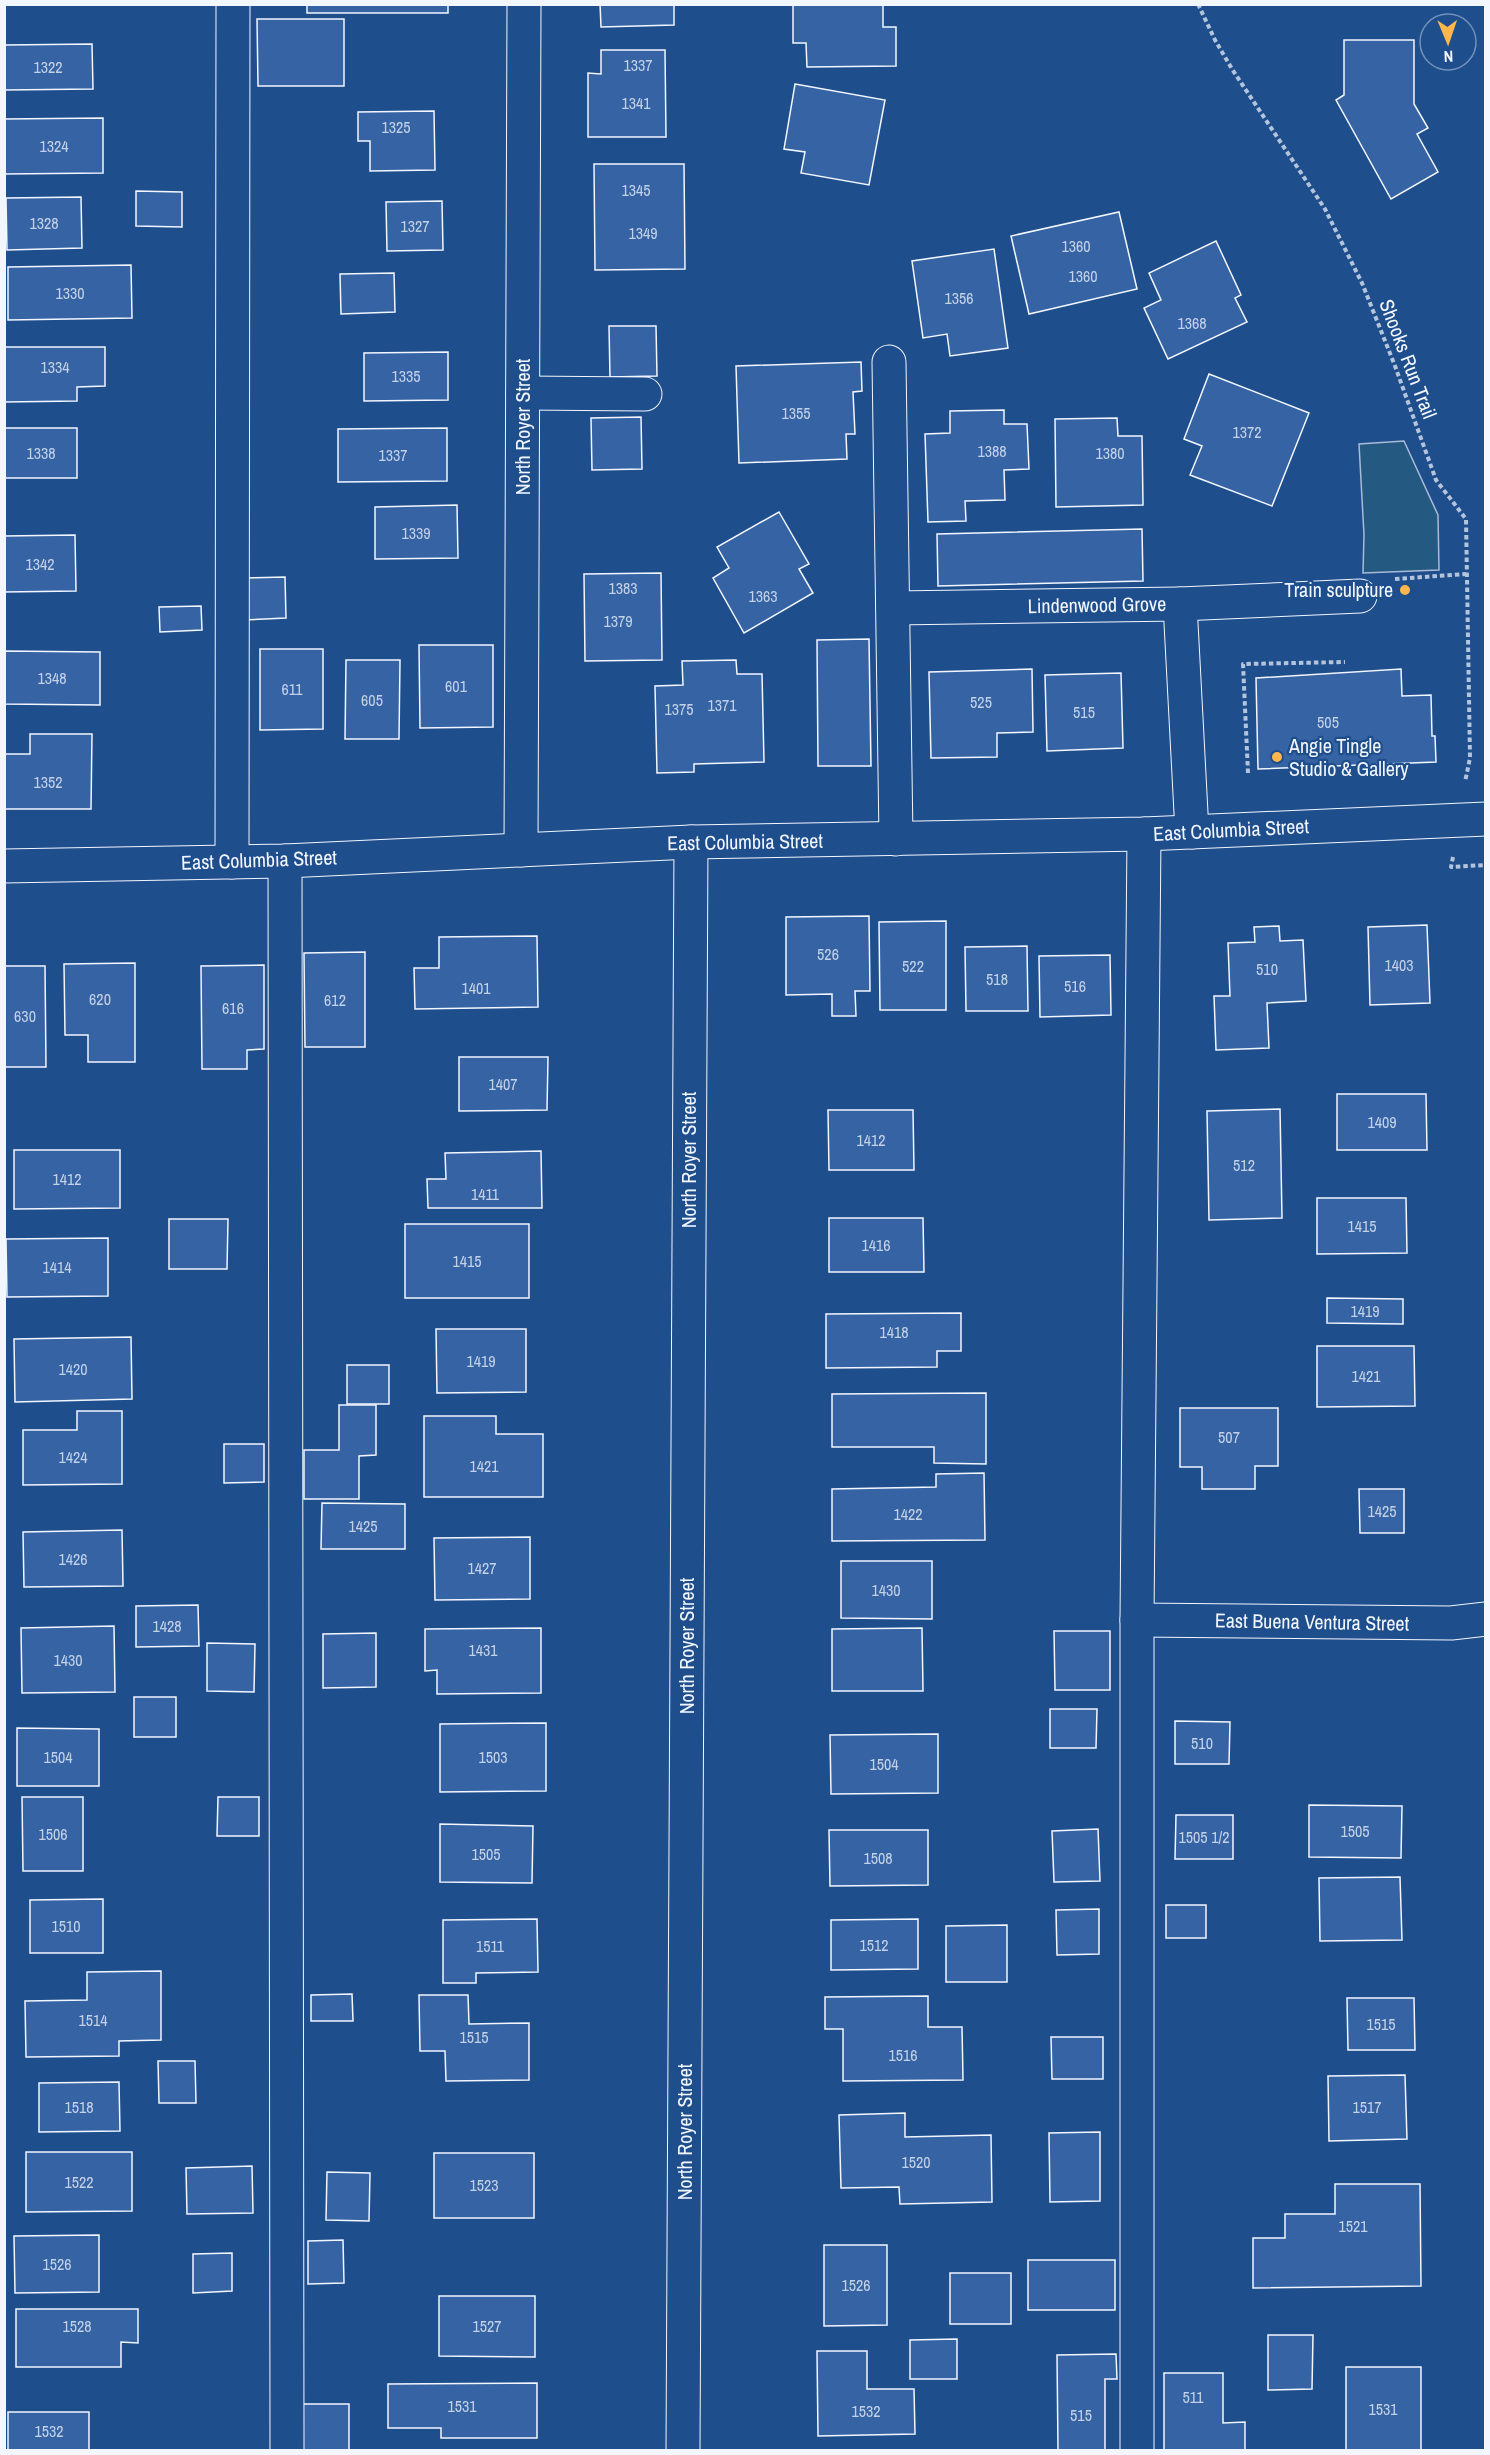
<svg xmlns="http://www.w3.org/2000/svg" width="1490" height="2455" font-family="'Archivo Narrow',sans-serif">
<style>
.green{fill:#245a82;stroke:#a8bbd7;stroke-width:1.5}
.building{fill:#3563a3;stroke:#f2f6ff;stroke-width:1.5}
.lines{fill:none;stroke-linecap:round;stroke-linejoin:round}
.minor-casing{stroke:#f2f6ff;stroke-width:35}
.path{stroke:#b3c4dc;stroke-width:4;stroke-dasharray:4.5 3;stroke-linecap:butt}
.minor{stroke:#1f4e8c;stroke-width:33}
.poi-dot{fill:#ffb74d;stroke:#1f4e8c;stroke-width:2}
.labels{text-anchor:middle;stroke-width:4.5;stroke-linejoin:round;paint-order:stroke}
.number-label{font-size:16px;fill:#c3d1e8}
.street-label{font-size:20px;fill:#f2f6ff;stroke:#1f4e8c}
.poi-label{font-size:20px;fill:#f2f6ff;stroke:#1f4e8c;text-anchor:end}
</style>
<rect width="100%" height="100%" fill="#1f4e8c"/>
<path class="green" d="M1404,441l34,74 1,55 -76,3 1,-38 -5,-91z"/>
<g class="building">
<rect x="307" y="4" width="141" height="9"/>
<path d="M600,4h74v21l-73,2z"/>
<path d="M793,4h90v23h13v39l-89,1 -1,-24h-13z"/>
<path d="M257,19h87v67h-86z"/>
<path d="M1344,40h70v64l14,24 -11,6 21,38 -47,27 -55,-99 8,-5z"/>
<path d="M92,44l1,45 -89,1v-45z"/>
<path d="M601,50h64l1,87h-78v-64l13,1z"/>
<path d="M795,84l90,16 -16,85 -68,-12 4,-21 -21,-3z"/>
<path d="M434,111l1,59 -65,1v-30h-12v-29z"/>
<path d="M103,118v55l-99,1v-55z"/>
<path d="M594,164h90l1,105 -90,1z"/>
<path d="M136,191l46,1v35l-46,-1z"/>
<path d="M81,197l1,51 -75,2 -1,-52z"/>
<path d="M442,201l1,49 -56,1 -1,-49z"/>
<path d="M1119,212l18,77 -108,25 -18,-78z"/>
<path d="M1216,241l25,54 -6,3 12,24 -79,37 -24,-51 17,-8 -12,-27z"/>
<path d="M994,249l14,99 -58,8 -3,-22 -24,4 -11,-77z"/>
<path d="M131,265l1,53 -124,2v-53z"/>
<path d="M394,273l1,39 -54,2 -1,-40z"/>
<path d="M609,326h47l1,50 -47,1z"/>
<path d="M4,347h101v39l-28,1v14l-73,1z"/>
<path d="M448,352v48l-84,1v-48z"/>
<path d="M861,362l1,29 -9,1 2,42h-9l1,25 -108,4 -3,-97z"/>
<path d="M1209,374l100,39 -37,93 -82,-31 12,-29 -18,-7z"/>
<path d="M1004,410v14h23l2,45 -25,1 1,30 -40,1 1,20 -38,1 -3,-88 25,-1v-22z"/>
<path d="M641,417l1,52 -50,1 -1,-52z"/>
<path d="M1117,418l1,18h24l1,69 -87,2 -1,-88z"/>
<rect x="4" y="428" width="73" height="50"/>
<path d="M447,428v53l-109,1v-53z"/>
<path d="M457,505l1,53 -83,1v-52z"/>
<path d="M779,512l30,52 -10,5 14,24 -69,40 -31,-55 16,-10 -12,-21z"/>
<path d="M1142,529l1,52 -205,5 -1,-52z"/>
<path d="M75,535l1,56 -72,1v-56z"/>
<path d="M661,573l1,87 -77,1 -1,-87z"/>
<path d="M285,577l1,41 -43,2 -2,-42z"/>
<path d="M201,606l1,24 -42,2 -1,-25z"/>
<path d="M869,639l2,127h-53l-1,-126z"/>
<path d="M419,645h74v82l-73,1z"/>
<path d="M260,649h63v80l-63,1z"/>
<path d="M4,651l96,1v53l-96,-1z"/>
<path d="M346,660h54l-1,79h-54z"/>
<path d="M736,660l1,14h25l2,88 -70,2v8l-37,1 -2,-87 28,-1 -1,-24z"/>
<path d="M1032,669l1,63 -36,1v24l-66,1 -2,-86z"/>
<path d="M1401,669l1,27 29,-1 1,41h3l1,26 -178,7 -2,-91z"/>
<path d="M1121,673l2,75 -76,3 -2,-76z"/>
<path d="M30,734h62l-1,75h-87v-55h26z"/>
<path d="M869,916l1,75h-15l1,25h-24v-22l-46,1v-78z"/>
<path d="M946,921v89h-66l-1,-88z"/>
<path d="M1427,925l3,78 -60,2 -2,-78z"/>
<path d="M1279,926l1,15 23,-1 3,61 -39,2 2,45 -53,2 -2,-54h16l-2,-53 27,-1 -1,-15z"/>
<path d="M537,936l1,71 -123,2 -1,-41h25v-31z"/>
<path d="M1027,946l1,65h-62l-1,-64z"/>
<path d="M365,952v95h-60l-1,-94z"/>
<path d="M1110,955l1,60 -71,2 -1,-61z"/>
<path d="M135,963v99h-47v-27h-23l-1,-71z"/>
<path d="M264,965v84l-17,1v19h-45l-1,-103z"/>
<path d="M4,966h41l1,101h-42z"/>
<path d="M459,1057h89l-1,53 -88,1z"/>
<path d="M1337,1094h89l1,56h-90z"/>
<path d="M1280,1109l2,109 -73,2 -2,-109z"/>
<path d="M828,1110h85l1,60h-85z"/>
<path d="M14,1150h106v58l-106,1z"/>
<path d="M541,1151l1,57h-114l-1,-29h19l-1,-26z"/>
<path d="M1317,1198h89l1,55 -90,1z"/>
<path d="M829,1218h94l1,54h-95z"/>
<path d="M169,1219h59l-1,50h-58z"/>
<rect x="405" y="1224" width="124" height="74"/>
<path d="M108,1238v58l-101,1 -1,-58z"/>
<path d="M1327,1298l76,1v25l-76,-1z"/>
<path d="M961,1313v38h-24v16l-111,1v-54z"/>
<path d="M436,1329h90v63l-89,1z"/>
<path d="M131,1337l1,62 -117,3 -1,-63z"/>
<path d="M1317,1346h97l1,60 -98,1z"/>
<rect x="347" y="1365" width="42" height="39"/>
<path d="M986,1393v71l-52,-1v-16h-102v-53z"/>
<path d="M339,1405h37v50l-17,1v43h-55v-49h35z"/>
<path d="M1180,1408h98v58h-23v23h-53v-22h-22z"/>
<path d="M77,1411h45v73l-99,1v-55h54z"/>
<path d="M424,1416h72v18h47v63h-119z"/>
<path d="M224,1444h40v38l-40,1z"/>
<path d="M984,1473l1,67 -153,1v-52l104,-2v-13z"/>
<path d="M1359,1489h45v44h-44z"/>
<path d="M322,1503l83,1v45h-84z"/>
<path d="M122,1530l1,56 -99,1 -1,-55z"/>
<path d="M530,1537v62l-95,1 -1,-62z"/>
<path d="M841,1561h91v58l-91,-1z"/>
<path d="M198,1605l1,41 -63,1v-41z"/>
<path d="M114,1626l1,66 -93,1 -1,-65z"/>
<path d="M541,1628v65l-104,1v-24l-12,1v-42z"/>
<path d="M922,1628l1,63h-91v-62z"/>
<path d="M1054,1631h56v59h-55z"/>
<path d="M376,1633v54l-53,1v-54z"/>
<path d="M207,1643l48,1 -1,48 -47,-1z"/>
<rect x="134" y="1697" width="42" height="40"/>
<path d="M1050,1709h47l-1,39h-46z"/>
<path d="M1175,1721l55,1 -1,42h-54z"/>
<path d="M546,1723v68l-106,1v-68z"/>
<path d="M17,1728l82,1v57h-82z"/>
<path d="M938,1734v59l-107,1 -1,-59z"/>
<path d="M22,1797h61v74h-60z"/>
<path d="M218,1797h41v39h-42z"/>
<path d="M1309,1805l93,1 -1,52 -92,-1z"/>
<path d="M1176,1815h57v44h-58z"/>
<path d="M440,1824l93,2 -1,57 -92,-1z"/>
<path d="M1098,1829l2,52 -46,1 -2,-51z"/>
<path d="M829,1830h99v55l-98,1z"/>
<path d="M1400,1877l2,63 -82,1 -1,-63z"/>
<path d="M103,1899v54h-73v-53z"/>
<rect x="1166" y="1905" width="40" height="33"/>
<path d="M1099,1909v45l-42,1 -1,-45z"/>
<path d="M537,1919l1,53 -62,1v10h-33v-63z"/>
<path d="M918,1919v50l-87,1v-50z"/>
<path d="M1007,1925v57h-61v-56z"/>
<path d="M161,1971v69l-42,1v15l-93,1 -1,-56 62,-1v-28z"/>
<path d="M352,1994l1,27h-42v-26z"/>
<path d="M419,1995h49l1,29 60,-1v57l-83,1 -1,-30h-25z"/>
<path d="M928,1996v31h34l1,53 -120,1v-52h-18v-32z"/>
<path d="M1347,1998h67l1,52h-67z"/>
<path d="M1051,2037h52v42h-51z"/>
<path d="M158,2061h37l1,42h-37z"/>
<path d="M1405,2075l2,64 -78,2 -1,-65z"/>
<path d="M119,2082l1,49 -81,1v-49z"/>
<path d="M905,2113v24l86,-2 1,67 -92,2 -1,-17 -58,1 -2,-73z"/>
<path d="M1100,2132v69l-50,1 -1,-69z"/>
<path d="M26,2152h106v59l-106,1z"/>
<rect x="434" y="2153" width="100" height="65"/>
<path d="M252,2166l1,47 -66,1 -1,-46z"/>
<path d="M327,2172l43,1 -1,48 -43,-1z"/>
<path d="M1335,2184h85l1,102 -168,2v-50h32v-24h50z"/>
<path d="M99,2235v57l-84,1 -1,-57z"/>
<path d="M343,2240l1,43 -36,1v-43z"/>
<path d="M824,2245h63v80l-63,1z"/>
<path d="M232,2253v38l-39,2v-39z"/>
<rect x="1028" y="2260" width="87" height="50"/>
<rect x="950" y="2273" width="61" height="51"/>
<path d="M439,2296h96v61l-96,-1z"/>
<path d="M16,2309h122v34l-17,-1v25h-105z"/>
<path d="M1268,2335h45l-1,54 -44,1z"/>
<path d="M957,2339v40h-47v-39z"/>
<path d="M817,2351h50v38h47l1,45 -97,2z"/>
<path d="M1116,2354l1,25h-12v71h-47l-1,-95z"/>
<rect x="1346" y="2367" width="75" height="83"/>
<path d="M1164,2373h59v50l22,-1v28h-81z"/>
<path d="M537,2383v55h-96v-10h-53v-44z"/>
<rect x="303" y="2404" width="46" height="46"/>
<rect x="8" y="2412" width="81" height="38"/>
</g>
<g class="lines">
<g class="minor-casing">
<g id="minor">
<path d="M889,362l7,477"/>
<path d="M523,393l122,1"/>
<path d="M1180,604l180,-8"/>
<path d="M893,608l287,-4 12,228"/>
<path d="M521,850l3,-846"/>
<path d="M285,861l2,1589"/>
<path d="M232,862l1,-858"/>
<path d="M4,866l281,-5 406,-19 453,-8 342,-15"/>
<path d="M1137,1620l314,3 35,-4"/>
<path d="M683,2450l8,-1608"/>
<path d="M1137,2450v-830l7,-786"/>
</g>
</g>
<g class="path">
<path d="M1198,4l17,36 17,29 93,140 37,74 33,83 41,114 30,39 4,239 -5,24"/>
<path d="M1395,579l71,-5"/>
<path d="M1248,773l-5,-109 102,-2"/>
<path d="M1453,857l-2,10 35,-2"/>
</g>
<use href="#minor" class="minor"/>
</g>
<g class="poi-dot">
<circle cx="1405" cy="590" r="6"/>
<circle cx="1277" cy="757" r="6"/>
</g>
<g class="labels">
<g class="number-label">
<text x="638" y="71">1337</text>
<text x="48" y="73">1322</text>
<text x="636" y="109">1341</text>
<text x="396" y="133">1325</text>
<text x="54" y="152">1324</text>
<text x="636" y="196">1345</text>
<text x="44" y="229">1328</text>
<text x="415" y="232">1327</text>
<text x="643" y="239">1349</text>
<text x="1076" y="252">1360</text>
<text x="1083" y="282">1360</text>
<text x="70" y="299">1330</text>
<text x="959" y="304">1356</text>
<text x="1192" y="329">1368</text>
<text x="55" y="373">1334</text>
<text x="406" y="382">1335</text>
<text x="796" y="419">1355</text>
<text x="1247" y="438">1372</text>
<text x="992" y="457">1388</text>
<text x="41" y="459">1338</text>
<text x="1110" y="459">1380</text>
<text x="393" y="461">1337</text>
<text x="416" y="539">1339</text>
<text x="40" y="570">1342</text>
<text x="623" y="594">1383</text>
<text x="763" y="602">1363</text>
<text x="618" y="627">1379</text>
<text x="52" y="684">1348</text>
<text x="456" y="692">601</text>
<text x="292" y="695">611</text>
<text x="372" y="706">605</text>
<text x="981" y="708">525</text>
<text x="722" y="711">1371</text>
<text x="679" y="715">1375</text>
<text x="1084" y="718">515</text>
<text x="1328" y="728">505</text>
<text x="48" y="788">1352</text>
<text x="828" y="960">526</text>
<text x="1399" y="971">1403</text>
<text x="913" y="972">522</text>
<text x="1267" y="975">510</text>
<text x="997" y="985">518</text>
<text x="1075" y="992">516</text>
<text x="476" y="994">1401</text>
<text x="100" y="1005">620</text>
<text x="335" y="1006">612</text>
<text x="233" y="1014">616</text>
<text x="25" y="1022">630</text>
<text x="503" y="1090">1407</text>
<text x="1382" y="1128">1409</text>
<text x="871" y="1146">1412</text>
<text x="1244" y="1171">512</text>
<text x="67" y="1185">1412</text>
<text x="485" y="1200">1411</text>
<text x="1362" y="1232">1415</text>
<text x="876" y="1251">1416</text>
<text x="467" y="1267">1415</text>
<text x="57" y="1273">1414</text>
<text x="1365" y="1317">1419</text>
<text x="894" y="1338">1418</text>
<text x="481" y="1367">1419</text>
<text x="73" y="1375">1420</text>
<text x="1366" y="1382">1421</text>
<text x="1229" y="1443">507</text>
<text x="73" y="1463">1424</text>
<text x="484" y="1472">1421</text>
<text x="1382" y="1517">1425</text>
<text x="908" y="1520">1422</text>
<text x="363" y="1532">1425</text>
<text x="73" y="1565">1426</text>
<text x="482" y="1574">1427</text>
<text x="886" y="1596">1430</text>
<text x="167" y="1632">1428</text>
<text x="483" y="1656">1431</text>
<text x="68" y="1666">1430</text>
<text x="1202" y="1749">510</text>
<text x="58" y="1763">1504</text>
<text x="493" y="1763">1503</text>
<text x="884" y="1770">1504</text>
<text x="1355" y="1837">1505</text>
<text x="53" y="1840">1506</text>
<text x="1204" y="1843">1505 1/2</text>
<text x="486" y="1860">1505</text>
<text x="878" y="1864">1508</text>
<text x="66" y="1932">1510</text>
<text x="874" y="1951">1512</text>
<text x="490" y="1952">1511</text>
<text x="93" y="2026">1514</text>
<text x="1381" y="2030">1515</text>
<text x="474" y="2043">1515</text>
<text x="903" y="2061">1516</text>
<text x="79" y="2113">1518</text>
<text x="1367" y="2113">1517</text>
<text x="916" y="2168">1520</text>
<text x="79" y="2188">1522</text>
<text x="484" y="2191">1523</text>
<text x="1353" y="2232">1521</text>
<text x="57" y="2270">1526</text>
<text x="856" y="2291">1526</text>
<text x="77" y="2332">1528</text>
<text x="487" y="2332">1527</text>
<text x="1193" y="2403">511</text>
<text x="462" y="2412">1531</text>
<text x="1383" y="2415">1531</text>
<text x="866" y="2417">1532</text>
<text x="1081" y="2421">515</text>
<text x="49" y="2437">1532</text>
</g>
<g class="street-label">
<text transform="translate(1408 359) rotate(69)" y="7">Shooks Run Trail</text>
<text transform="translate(523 427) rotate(-90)" y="7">North Royer Street</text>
<text transform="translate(1097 605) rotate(-1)" y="7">Lindenwood Grove</text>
<text transform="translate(1231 830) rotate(-3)" y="7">East Columbia Street</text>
<text transform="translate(745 842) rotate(-1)" y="7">East Columbia Street</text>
<text transform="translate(259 860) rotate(-2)" y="7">East Columbia Street</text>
<text transform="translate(689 1160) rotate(-90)" y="7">North Royer Street</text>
<text transform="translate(1312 1622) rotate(1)" y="7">East Buena Ventura Street</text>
<text transform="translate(687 1646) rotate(-90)" y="7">North Royer Street</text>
<text transform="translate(685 2132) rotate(-90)" y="7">North Royer Street</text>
</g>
<g class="poi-label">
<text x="1393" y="597">Train sculpture</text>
<text x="1289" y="753" text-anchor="start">Angie Tingle<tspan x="1289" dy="23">Studio &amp; Gallery</tspan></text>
</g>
</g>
<rect width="1490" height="2455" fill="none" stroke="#f2f6ff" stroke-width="12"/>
<g transform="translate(1448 42) rotate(178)"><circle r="28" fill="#1f4e8c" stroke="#7391ba" stroke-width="1.5"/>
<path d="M0-4.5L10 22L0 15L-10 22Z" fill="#ffb74d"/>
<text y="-9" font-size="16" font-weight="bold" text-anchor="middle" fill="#f2f6ff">N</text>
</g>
</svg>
